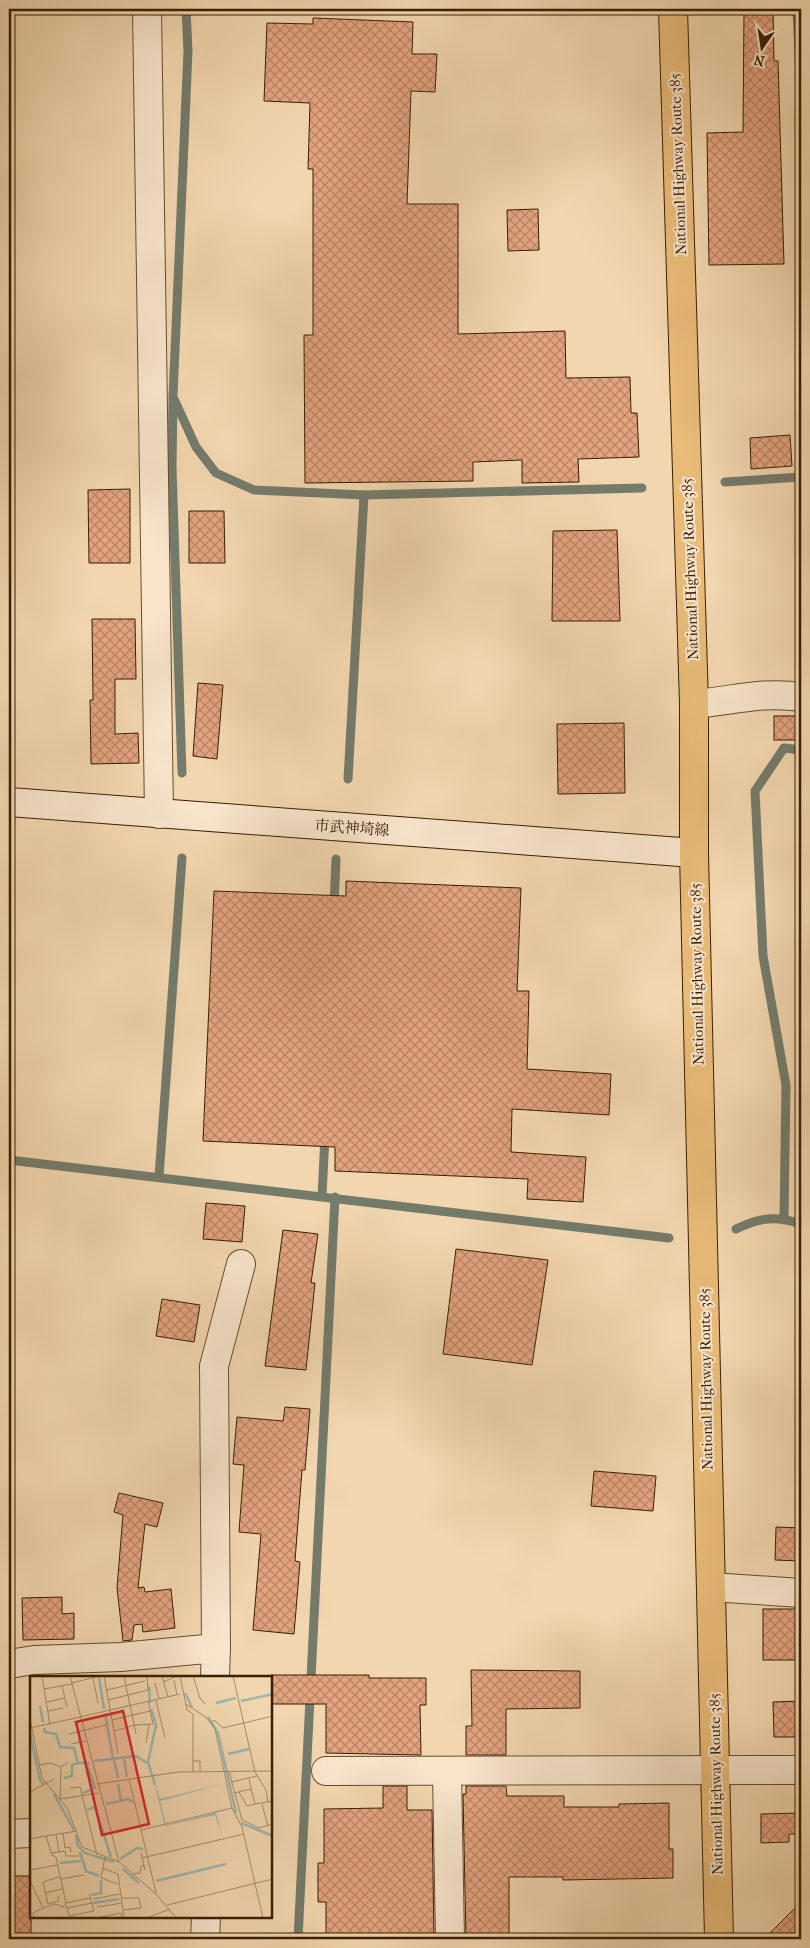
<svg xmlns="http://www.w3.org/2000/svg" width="810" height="1948" font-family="'IM FELL French Canon','Noto Serif JP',serif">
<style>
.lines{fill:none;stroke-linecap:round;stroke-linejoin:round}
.stream{stroke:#747b6b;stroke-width:9}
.building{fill:url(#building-cross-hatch);stroke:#381f02}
.street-casing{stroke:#664d2d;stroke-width:30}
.secondary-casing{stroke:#381f02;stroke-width:30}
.highway-casing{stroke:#381f02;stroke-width:30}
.street{stroke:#f7e4cb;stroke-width:28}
.secondary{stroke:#f7e4cb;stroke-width:28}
.highway{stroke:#e9bb78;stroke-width:28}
.labels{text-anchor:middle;stroke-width:4;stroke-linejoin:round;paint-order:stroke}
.street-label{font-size:15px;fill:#381f02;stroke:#f7e4cb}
.inset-river{fill:none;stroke:#9cb8b1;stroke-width:2.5}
.inset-road{fill:none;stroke:#a88d6a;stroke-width:1}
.view{fill:#d62828;fill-opacity:0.15;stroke:#d62828;stroke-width:2.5}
.inset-edge{fill:none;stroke:#381f02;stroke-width:2.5}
</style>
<defs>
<pattern id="building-cross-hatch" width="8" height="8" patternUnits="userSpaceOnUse" patternTransform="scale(1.25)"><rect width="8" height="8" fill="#e3a37f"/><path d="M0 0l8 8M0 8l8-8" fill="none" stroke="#b98466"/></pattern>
</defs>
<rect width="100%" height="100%" fill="#f2d6af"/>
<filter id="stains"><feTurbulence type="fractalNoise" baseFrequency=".004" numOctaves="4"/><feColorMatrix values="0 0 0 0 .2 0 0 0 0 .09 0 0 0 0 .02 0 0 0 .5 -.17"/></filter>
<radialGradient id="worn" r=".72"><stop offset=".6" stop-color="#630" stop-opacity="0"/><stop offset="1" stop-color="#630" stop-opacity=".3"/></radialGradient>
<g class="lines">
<g class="stream">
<path d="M797,9l4,91"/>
<path d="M174,399l22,48 20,26 38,17 110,5 278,-7"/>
<path d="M725,482l76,-5"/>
<path d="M182,773l-10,-305 1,-72 15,-345 -2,-42"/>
<path d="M348,779l16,-284"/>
<path d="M334,906l2,-47"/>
<path d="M9,1160l660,78"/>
<path d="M159,1177l23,-319"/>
<path d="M322,1196l3,-60"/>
<path d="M784,1219l2,-134 -23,-129 -8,-165 29,-43 17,2"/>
<path d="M736,1229c24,-12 40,-13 65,-5"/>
<path d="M298,1939l37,-742"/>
</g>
</g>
<g class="building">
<path d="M744,9h29l1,52h4l6,203 -75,1 -2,-132 36,-1z"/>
<path d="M313,18l100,4 -1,32h25l-2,38 -24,-1 -4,113h51v130l107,-3 1,47 64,-1 1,36h6l2,44 -61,2 1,23 -57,1v-23l-49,2v19l-168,2 -1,-148h9v-166h-5l2,-66 -46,-2 3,-78 46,1z"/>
<path d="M538,209l1,41 -31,1 -1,-41z"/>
<path d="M790,435l2,31 -41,3 -1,-31z"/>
<path d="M130,489v74h-41l-1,-73z"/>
<path d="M189,511h35l1,52h-36z"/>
<path d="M617,530l3,91h-68l1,-90z"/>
<path d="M92,619h43l1,60h-21v55l23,-1 1,30 -48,1 -1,-64h3z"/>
<path d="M198,683l25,2 -6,74 -24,-3z"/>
<rect x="774" y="716" width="27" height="24"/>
<path d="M624,723l1,70 -67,1 -1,-70z"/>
<path d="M346,881l175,7 -4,103h12l-2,78 84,5 -2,41 -97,-6 -1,43 75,5 -3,45 -56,-3 1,-20 -193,-8v-24l-132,-6 11,-250 132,5z"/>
<path d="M206,1203l39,3 -3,36 -39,-3z"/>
<path d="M283,1230l35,4 -7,49h4l-9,87 -41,-4z"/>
<path d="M456,1249l92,11 -16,105 -89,-11z"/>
<path d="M162,1299l38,6 -6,37 -38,-6z"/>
<path d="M285,1407l25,2 -5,61h-3l-7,91 5,1 -6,72 -41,-4 8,-96 -22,-2 5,-67 -11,-1 4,-47 46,4z"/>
<path d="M594,1471l62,5 -3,35 -62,-5z"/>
<path d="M119,1493l44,10 -6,24 -12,-3 -7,64 6,-1 1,5 26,-3 4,39 -32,4 -1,-8 -8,1 -2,15 -9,1 -6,-53 6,-73 -9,-3z"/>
<path d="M776,1527l25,1v33l-26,-1z"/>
<path d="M62,1597v17l12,-1v26l-51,1 -1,-42z"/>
<rect x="763" y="1609" width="33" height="51"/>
<path d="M471,1670l109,1v37l-74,1v46h-40v-29h6z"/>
<path d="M271,1675h98v3h57v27h-6l1,50 -95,-2v-49h-55z"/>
<path d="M800,1701l1,36h-27l-1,-35z"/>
<path d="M383,1786h24v24h25l2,129h-108v-37h-8v-39h6v-54l59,-1z"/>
<path d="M466,1786h40l1,10h57v11h55v-3l50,-1v46h4v29l-110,2v-3h-54v62h-43l-3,-145h3z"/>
<path d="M801,1813v21h-12v8l-28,1v-29z"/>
<rect x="9" y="1876" width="22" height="63"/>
<path d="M801,1902v37h-37z"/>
</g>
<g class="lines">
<g class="street-casing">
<g id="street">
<path d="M147,9l12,805"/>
<path d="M694,704c38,-3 69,-13 107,-7"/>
<path d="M711,1587l90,6"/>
<path d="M216,1648l-2,-282 27,-102"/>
<path d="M9,1664l25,-4 87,-3 95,-9 -1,29"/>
<path d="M326,1771l475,-1"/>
<path d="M447,1771l3,168"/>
<path d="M9,1834l22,-1"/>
<path d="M205,1939l1,-22"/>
</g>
</g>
<g class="secondary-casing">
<path id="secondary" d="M9,802l685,51"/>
</g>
<g class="highway-casing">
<path id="highway" d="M673,9l21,695v149l25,1086"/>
</g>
<use href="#street" class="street"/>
<use href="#secondary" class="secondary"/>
<use href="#highway" class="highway"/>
</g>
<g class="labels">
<g class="street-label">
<text transform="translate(678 164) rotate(-92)" y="5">National Highway Route 385</text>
<text transform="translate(690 569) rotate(-92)" y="5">National Highway Route 385</text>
<text transform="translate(352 828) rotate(4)" y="5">市武神埼線</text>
<text transform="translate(697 974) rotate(-91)" y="5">National Highway Route 385</text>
<text transform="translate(706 1379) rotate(-91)" y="5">National Highway Route 385</text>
<text transform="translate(716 1784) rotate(-91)" y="5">National Highway Route 385</text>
</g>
</g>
<g transform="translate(30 1676)">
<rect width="242" height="242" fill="#f2d6af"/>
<path d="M124,106l6,17 63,-15 -63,17 6,24 50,-12 7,25 -8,-23 -50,11z" fill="#9cb8b1"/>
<path class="inset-river" d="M69,2l5,31M119,11l1,16M155,17l7,14M211,25l32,-7M186,27l20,-5M10,30l3,16M121,33l5,16 -8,37 7,23M75,37l8,46M178,41l10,16 18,80M14,52l1,4 11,2 4,13 14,1 4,15h11M0,57l10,47 4,5M198,78l21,-5M94,83l3,18M84,84l4,18M64,85l42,-5 13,8M34,102l8,-2v-11l6,-2M88,108l3,16M53,117l12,-5 -8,-23M24,118l20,36M76,128l22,-5 5,3M57,134l8,-3 16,50M211,147l32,13M46,159l2,11 7,7 29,9M50,176l6,19 13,5M90,183l17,-11 6,1M30,187l21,-2M93,193l16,14M126,205l70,-17M61,219l10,-2v-13M63,227l26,-4"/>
<path class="inset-road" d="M12,0l8,49M40,0l49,186 37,32 20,24M74,0l10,55 21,-6 18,-1 -5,-23M94,0l12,58M132,0l6,21M150,0l7,34 6,4v57M163,0l7,22 5,6M203,0l22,96 11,18 2,12M63,2l5,25M144,4l3,15M133,6l14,-6M41,7l29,-7M125,7l4,16M32,10l5,21M14,13l28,-5M77,14l38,-9M78,24l40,-10 -1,-14M126,24l9,38M17,26l17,-4M156,28l21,14 8,11 17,79 10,19 21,91M18,35l15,-3M50,41l100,-23M0,43l12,59 25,30 15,39 37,15M82,44l38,-9M181,47l3,-3 9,8 50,-12M0,52l50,-11M84,55l4,23M39,58l37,-9M116,67l3,-19M41,68l15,-3M163,85h7v10M10,89l11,-2 10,4M199,95l13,49 17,8 14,-4M99,103l27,114M201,106l26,-6M67,108l81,-12 95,-1M40,112l10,-1 17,68M221,113l4,15 18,-3M0,116l24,-13M209,116l8,14 8,-2M204,117l17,-4 -2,-10M30,123l1,-32 7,-5M30,123l39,-6M232,128l6,22M111,154l91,-22M33,157l2,15 5,-1 1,5M26,158l3,18M16,160l31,-5M0,163l16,-3 6,19 4,2 10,46 -3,4M22,177l13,-2 1,5h13M111,177l4,17M75,181l-4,21 17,6M112,182l102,-24M72,192l16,6 6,44M0,194l27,-5M102,198l8,-1 1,-7h3M30,203l24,-4M0,205l13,27M15,217l17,-4M28,220l1,5 -11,3 -5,-22 16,-5M91,222h18l2,10 -18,2M63,223l27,-5M36,227l24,-5M36,229l3,11 25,-5 -5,-17M137,229l106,-26M67,231l25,-4M37,232l25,-5M4,242l-1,-5 10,-5 12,-4 8,3M66,242l25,-5 1,5M117,242l23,-9"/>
<path class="view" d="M93,35l26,113 -47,11 -26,-113z"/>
<rect width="242" height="242" class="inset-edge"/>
</g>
<rect width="810" height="1948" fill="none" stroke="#f2d6af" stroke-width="30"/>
<rect x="10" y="10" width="790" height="1928" fill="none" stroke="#381f02" stroke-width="2.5"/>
<rect x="15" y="15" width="780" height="1918" fill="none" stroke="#381f02"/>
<g transform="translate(762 48) rotate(193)" stroke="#f7e4cb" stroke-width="4" paint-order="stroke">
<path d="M0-4L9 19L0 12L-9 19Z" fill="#381f02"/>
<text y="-8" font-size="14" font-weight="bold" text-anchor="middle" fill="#381f02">N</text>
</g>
<rect width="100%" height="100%" filter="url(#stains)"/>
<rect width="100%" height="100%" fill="url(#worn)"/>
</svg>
